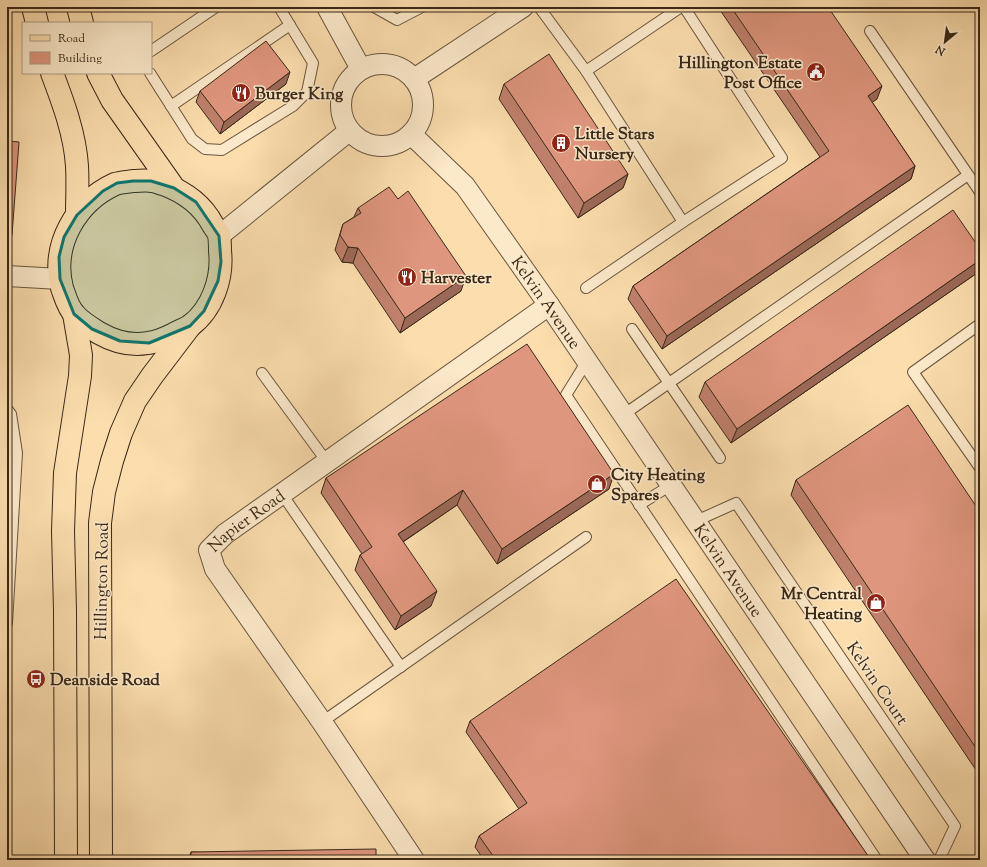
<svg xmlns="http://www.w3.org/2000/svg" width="987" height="867" font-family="'Sorts Mill Goudy',serif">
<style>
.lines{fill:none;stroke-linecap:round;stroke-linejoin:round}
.service-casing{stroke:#6a553d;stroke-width:12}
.minor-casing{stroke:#6a553d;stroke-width:22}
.primary-casing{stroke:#392817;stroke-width:24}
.service{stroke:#fce9ca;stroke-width:10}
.minor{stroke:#fce9ca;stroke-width:20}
.primary{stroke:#fbddae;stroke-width:22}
.wall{fill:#c0816c;stroke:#392817}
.shaded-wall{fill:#9c6958;stroke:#392817}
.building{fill:#df967e;stroke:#392817}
.marked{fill:#0f766e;fill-opacity:0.2;stroke:#0f766e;stroke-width:3;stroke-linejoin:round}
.labels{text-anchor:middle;stroke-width:3;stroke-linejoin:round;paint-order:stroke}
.poi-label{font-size:17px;font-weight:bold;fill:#392817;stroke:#fce9ca;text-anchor:start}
.street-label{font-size:17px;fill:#392817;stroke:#fce9ca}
</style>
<rect width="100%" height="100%" fill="#fbddae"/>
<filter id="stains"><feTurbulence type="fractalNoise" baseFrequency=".005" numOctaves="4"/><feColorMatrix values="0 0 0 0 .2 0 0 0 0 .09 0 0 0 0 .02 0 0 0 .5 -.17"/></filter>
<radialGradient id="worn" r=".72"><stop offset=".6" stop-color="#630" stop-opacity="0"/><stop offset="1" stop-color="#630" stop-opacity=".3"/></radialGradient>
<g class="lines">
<g class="service-casing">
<g id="service">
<path d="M374,7l23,13 25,-13"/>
<path d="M539,7l47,64 97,151"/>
<path d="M870,31l110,161"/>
<path d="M151,51l65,-44"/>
<path d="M586,71l95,-64"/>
<path d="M150,73l42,66 13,10 17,1 71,-44 14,-14 6,-29 -34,-56"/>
<path d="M171,106l119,-81"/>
<path d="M586,288l97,-66 99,-64 -98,-151"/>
<path d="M980,324l-67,48 67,96"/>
<path d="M632,329l88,129"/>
<path d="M587,361l-21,34 311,465"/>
<path d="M262,373l65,89"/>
<path d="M7,409l4,5 6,39 -10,170"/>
<path d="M623,415l345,-240"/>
<path d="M282,494l119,173"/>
<path d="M639,505l32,-20"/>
<path d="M696,521l40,-18 219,323 -16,34"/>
<path d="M322,722l264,-185"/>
</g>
</g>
<g class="minor-casing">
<g id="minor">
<path d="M327,7l34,62"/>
<circle cx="382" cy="105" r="41"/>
<path d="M414,79l109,-72"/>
<path id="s1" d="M411,134l54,52 84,119 376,555"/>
<path d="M219,236l130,-105"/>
<path d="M7,276l53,3"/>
<path id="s2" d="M414,860l-92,-138 -107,-153 -6,-19 16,-16 324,-229"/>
</g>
</g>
<g class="primary-casing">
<g id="primary">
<path d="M33,7l4,16"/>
<path d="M78,7l4,16"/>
<path d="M52,73c11,29 23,61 25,93 1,16 0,33 0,49"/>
<path d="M98,73l14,27 62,88"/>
<path d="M133,181c6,0 13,-1 18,0 4,0 8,2 12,3 22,8 39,20 50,41 2,3 5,7 6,10 1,5 1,11 1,16 3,26 -7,58 -30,75 -5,3 -11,5 -16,8 -8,4 -17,8 -26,9 -17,3 -35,-2 -49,-10 -8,-5 -18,-11 -24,-18 -7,-7 -10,-19 -13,-27 -11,-43 14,-86 53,-104 6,-2 13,-2 18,-3z"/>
<path d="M66,860l-1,-249 -2,-80 2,-58 15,-97 1,-21 -7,-41"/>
<path d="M101,860l-1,-337 4,-31 8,-31 9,-28 14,-32 17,-25 38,-50"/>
</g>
</g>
<use href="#service" class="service"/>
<use href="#minor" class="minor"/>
<use href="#primary" class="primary"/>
</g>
<g class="wall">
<path d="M718,7h117l-5,3 47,89 -5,3 43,64 -4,13 -249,170 -34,-50 5,-13 187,-129z"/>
<path d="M286,84l-66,50 -24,-32 4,-11z"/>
<path d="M504,84l124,90 -5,14 -45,30 -79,-119z"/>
<path d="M358,208l103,83 -61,42 -47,-70 -11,-1 -7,-12 8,-26 11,-7z"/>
<path d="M980,271l-249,172 -32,-46 6,-15z"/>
<path d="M326,478l283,11 -112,75 -40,-59 -54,37 28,64 -36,24 -40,-60 5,-15 2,-1 -41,-61z"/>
<path d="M796,480l184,32v264l-189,-281z"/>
<path d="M470,721l401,139h-387l-9,-13 4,-11 40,-27 -53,-77z"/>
<path d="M191,852l185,8h-188z"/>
</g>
<g class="shaded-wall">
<path d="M825,7h10l-14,9z"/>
<path d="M290,72l-4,12 -66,50 4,-12z"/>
<path d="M882,86l-5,13 -14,10 5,-13z"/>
<path d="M915,166l-4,13 -249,170 5,-13z"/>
<path d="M628,174l-5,14 -45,30 6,-15z"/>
<path d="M7,235h5l-5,15z"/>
<path d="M348,247l10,1 -5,15 -11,-1z"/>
<path d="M980,260v11l-249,172 6,-14z"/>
<path d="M466,276l-5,15 -61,42 5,-15z"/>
<path d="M614,474l-5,15 -112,75 5,-15z"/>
<path d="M463,490l-6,15 -65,44 6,-15z"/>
<path d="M437,591l-6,15 -36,24 6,-14z"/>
</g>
<g class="building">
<path d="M731,7h97l54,79 -14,10 47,70 -248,170 -34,-50 196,-135z"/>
<path d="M266,41l24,31 -66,50 -24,-31z"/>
<path d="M549,54l79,120 -44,29 -80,-119z"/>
<path d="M7,141l12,1 -7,93h-5z"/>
<path d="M389,187l9,12 10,-8 58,85 -61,42 -47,-70 -10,-1 -8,-12 3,-11 18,-11 -3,-5z"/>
<path d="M953,210l27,39v11l-243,169 -32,-47z"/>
<path d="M527,344l87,130 -112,75 -39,-59 -65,44 39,57 -36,25 -41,-61 12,-8 -46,-69z"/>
<path d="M908,405l72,107v242l-184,-274z"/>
<path d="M676,579l195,281h-375l-17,-24 48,-33 -57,-82z"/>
<path d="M376,849v11h-185v-8z"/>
</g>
<path class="marked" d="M133,181h18l23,7 22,14 23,34 2,26 -3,19 -14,30 -14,15 -41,17 -29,-2 -28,-12 -18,-15 -14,-35 -1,-22 5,-20 13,-22 26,-24 14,-8z"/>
<defs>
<g id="civic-disc" transform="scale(1)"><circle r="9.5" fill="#8f2418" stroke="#fce9ca"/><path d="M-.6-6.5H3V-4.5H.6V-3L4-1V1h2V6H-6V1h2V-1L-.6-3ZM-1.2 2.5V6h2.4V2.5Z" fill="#fff"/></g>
<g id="restaurant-disc" transform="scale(1)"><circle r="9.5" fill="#8f2418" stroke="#fce9ca"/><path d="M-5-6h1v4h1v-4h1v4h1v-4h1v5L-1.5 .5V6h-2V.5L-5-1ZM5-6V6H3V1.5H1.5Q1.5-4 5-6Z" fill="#fff"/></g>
<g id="building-disc" transform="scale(1)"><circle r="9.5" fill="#8f2418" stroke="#fce9ca"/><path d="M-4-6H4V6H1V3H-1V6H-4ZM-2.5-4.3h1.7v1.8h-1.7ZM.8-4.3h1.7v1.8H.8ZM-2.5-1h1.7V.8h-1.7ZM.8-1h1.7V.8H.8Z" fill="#fff"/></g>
<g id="shop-disc" transform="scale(1)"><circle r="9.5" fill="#8f2418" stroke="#fce9ca"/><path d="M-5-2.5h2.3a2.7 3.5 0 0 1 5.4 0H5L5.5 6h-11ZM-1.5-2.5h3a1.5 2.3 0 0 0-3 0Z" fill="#fff"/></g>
<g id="bus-disc" transform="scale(1)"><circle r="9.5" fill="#8f2418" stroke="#fce9ca"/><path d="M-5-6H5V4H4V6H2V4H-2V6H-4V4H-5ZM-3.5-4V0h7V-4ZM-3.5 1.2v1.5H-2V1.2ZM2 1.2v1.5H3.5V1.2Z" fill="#fff"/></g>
</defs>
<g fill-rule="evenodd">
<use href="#civic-disc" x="816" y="72"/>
<use href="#restaurant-disc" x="241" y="93"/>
<use href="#building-disc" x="561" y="143"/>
<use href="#restaurant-disc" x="407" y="277"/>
<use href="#shop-disc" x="597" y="484"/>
<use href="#shop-disc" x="876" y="603"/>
<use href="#bus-disc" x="36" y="679"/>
</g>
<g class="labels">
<g class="poi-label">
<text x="802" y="68" text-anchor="end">Hillington Estate<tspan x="802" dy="20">Post Office</tspan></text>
<text x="255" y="99">Burger King</text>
<text x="575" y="139">Little Stars<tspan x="575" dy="20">Nursery</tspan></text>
<text x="421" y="283">Harvester</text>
<text x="611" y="480">City Heating<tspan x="611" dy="20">Spares</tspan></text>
<text x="862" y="599" text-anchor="end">Mr Central<tspan x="862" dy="20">Heating</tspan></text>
<text x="50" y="685">Deanside Road</text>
</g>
<g class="street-label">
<text dy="6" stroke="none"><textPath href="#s1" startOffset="217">Kelvin Avenue</textPath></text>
<text dy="6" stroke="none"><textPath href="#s2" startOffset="420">Napier Road</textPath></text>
<text dy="6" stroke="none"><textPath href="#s1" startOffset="541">Kelvin Avenue</textPath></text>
<text transform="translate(101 581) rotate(-89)" y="6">Hillington Road</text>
<text transform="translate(878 683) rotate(56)" y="6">Kelvin Court</text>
</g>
</g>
<rect width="987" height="867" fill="none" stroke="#fbddae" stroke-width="24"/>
<rect x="8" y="8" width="971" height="851" fill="none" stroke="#392817" stroke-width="2"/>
<rect x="12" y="12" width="963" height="843" fill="none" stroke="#392817"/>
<rect x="22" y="22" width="130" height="52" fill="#fce9ca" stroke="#ae9c82"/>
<rect x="30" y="35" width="20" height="6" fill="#fbddae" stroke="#ae9c82"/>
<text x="58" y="42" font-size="12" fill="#392817">Road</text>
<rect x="30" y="52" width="20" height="12" fill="#df967e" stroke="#ae9c82"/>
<text x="58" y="62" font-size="12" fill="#392817">Building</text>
<g transform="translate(945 42) rotate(209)" stroke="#fce9ca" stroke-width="3" paint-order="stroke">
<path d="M0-3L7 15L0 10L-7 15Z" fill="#392817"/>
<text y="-6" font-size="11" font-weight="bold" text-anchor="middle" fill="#392817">N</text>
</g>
<rect width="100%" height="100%" filter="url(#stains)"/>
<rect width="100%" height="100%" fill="url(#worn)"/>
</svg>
